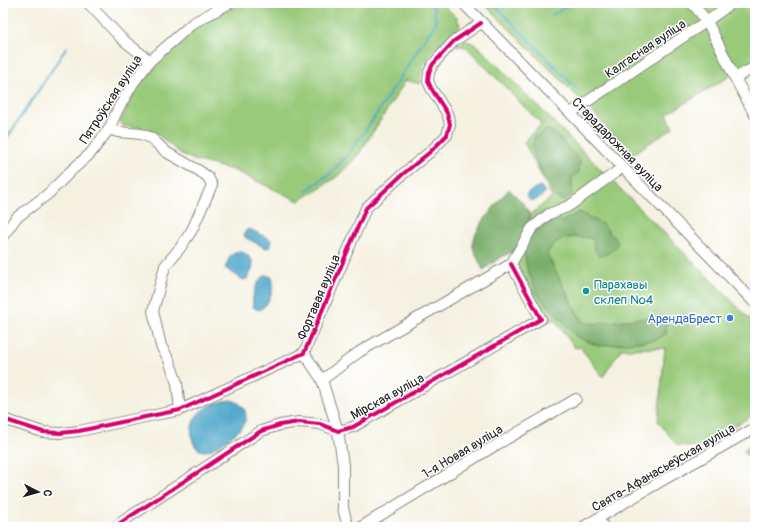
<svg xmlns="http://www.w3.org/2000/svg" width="758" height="530" font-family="Pangolin,sans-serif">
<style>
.green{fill:#99ca7a;stroke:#5a734b}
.forest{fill:#7aae6a;stroke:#4b6543}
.water{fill:#4ba6c9;stroke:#346172}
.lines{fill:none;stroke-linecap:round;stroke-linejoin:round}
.stream{stroke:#4ba6c9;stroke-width:2}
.minor-casing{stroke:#88867e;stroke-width:12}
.minor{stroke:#fff;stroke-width:10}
.cycleway-casing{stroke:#fff;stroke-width:6}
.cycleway{stroke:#d6006c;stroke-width:4}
.culture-dot{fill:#0f9aa8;stroke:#fff;stroke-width:1.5}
.shop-dot{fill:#3f7fe0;stroke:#fff;stroke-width:1.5}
.labels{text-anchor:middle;stroke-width:3;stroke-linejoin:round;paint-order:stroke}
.street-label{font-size:13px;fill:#1c1c1c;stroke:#fff}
.culture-label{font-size:13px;fill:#0d838f;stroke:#fff;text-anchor:start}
.shop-label{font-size:13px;fill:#366cbe;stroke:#fff;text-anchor:end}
</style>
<rect width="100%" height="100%" fill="#fff"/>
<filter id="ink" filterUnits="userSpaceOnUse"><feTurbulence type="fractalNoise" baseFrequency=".025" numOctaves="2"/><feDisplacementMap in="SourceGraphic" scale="8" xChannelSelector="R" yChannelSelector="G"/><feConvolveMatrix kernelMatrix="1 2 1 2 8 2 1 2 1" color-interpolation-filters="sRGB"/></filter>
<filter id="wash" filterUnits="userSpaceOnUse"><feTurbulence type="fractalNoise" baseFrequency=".012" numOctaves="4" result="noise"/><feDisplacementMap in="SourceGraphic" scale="16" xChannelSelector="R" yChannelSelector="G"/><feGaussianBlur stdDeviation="0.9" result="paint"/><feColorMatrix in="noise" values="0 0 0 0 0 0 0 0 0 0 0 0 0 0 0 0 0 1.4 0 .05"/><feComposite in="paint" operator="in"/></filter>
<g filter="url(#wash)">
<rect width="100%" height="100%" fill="#f5f1e1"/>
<g class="green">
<path d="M238,3h204l15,15 3,7c-3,8 -10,11 -16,16 -14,10 -24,25 -24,43l-14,-4 -47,74 -21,22 -39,25 -66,-31 -39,-10 -13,-6 -24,-20 -15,-6 -19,-2 -3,-4 20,-42 24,-29 28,-23z"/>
<path d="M483,3h272v58l-88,53 6,14 -42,27 -42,-47z"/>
<path d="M465,40l13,6 277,278v90l-56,33 -22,-2 -19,-24 7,-73 -44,1 -18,28 -23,-30 -5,1 -21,-29 -6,3 -32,-57 14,-41v-9l22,-18 -28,-55 17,-18 -75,-77 -10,-1z"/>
</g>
<g class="forest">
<path d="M547,130l7,2 26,29 -1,11 -7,6v16l-8,7 -8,-3 -19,-35 -5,-16 3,-10z"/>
<path d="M509,189l14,14 7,12v9l-16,27 -13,6 -18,13c-2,-6 -9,-17 -10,-23 -2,-16 26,-46 36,-58z"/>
<path d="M580,212l22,12 15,17v4c-5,6 -10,10 -18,11l-4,-6 -2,-11c-12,-3 -27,-3 -38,4 -3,2 -6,7 -8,11l29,57 8,11 7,2 70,-8 5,6v12l-10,6 -57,6 -22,-9 -39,-42 -11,-26 -3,-20 9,-16 18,-12h11z"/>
<path d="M755,438v15l-9,2 -2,-2 1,-4z"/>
</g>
<g class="water">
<path d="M541,186l4,6c-3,5 -10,10 -16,8l-3,-6 11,-7z"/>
<path d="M250,229l20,10 2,3 -2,5 -4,1 -20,-10 -2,-2 2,-6z"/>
<path d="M238,251c7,1 12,5 15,12l-1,7 -5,9 -4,1 -18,-12 5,-12z"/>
<path d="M266,275l6,2c4,9 -4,32 -14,33l-5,-3c-2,-10 3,-28 13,-32z"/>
<path d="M231,400c7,2 11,4 14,11 5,15 -13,25 -23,32 -5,3 -11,8 -17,8 -17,0 -16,-28 -7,-37 8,-9 22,-13 33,-14z"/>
</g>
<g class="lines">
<g class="stream">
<path d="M493,3l83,85"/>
<path d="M552,15l21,-12"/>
<path d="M3,144l64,-97"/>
<path d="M306,191l26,-19 16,-17 28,-40 60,-93 -2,-14 -5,-5"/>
</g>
</g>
</g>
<g filter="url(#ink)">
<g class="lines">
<g class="minor-casing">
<g id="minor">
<path d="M88,3l34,36 28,22"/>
<path d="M463,3l292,300"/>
<path d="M692,3l15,18 28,57 20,37"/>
<path d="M735,78l20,-11"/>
<path d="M571,113l11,-8 125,-84 25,-18"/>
<path d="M109,129l9,3 23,2 10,4 15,14 32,18 10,7 4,8 -20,45 -12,18 -15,18 -12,45 8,35 8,14 8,23 3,27"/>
<path d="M3,236l13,-18 32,-24 25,-25 17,-15 19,-25 9,-20 16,-27 16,-21 43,-38 37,-20"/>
<path d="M304,353l18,27 16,51 5,34v43l5,19"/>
<path d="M322,380l37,-28 152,-88 21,-36 17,-14 20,-8 54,-39"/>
<path d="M3,419l40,13 17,1 19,-2 66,-14 35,-7 124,-57 62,-145 37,-34 27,-22 17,-17 3,-11 -3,-11 -16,-25 -3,-7 1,-9 4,-8 21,-23 27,-18"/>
<path d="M598,519l6,8"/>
<path d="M114,527l147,-96 19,-6 19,-3 21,2 18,7 15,-4 188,-108 -30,-55"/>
<path d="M361,527l130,-79 85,-49"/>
<path d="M583,527l80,-47 92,-52"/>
</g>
</g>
<use href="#minor" class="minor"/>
<g class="cycleway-casing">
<g id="cycleway">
<path d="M3,419l40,13 17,1 19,-2 66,-14 35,-7 124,-57 62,-145 37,-34 27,-22 17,-17 3,-11 -3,-11 -16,-25 -3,-7 1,-9 4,-8 21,-23 27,-18"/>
<path d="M114,527l147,-96 19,-6 19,-3 21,2 18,7 15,-4 188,-108 -30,-55"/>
</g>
</g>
<use href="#cycleway" class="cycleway"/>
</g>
</g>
<circle class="culture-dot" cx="586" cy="291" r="4"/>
<circle class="shop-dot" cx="730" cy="318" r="4"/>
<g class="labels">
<g class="street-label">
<text transform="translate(645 48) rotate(-34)" y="5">Калгасная вуліца</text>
<text transform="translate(110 99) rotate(-57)" y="5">Пятроўская вуліца</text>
<text transform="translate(618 144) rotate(46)" y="5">Старадарожная вуліца</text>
<text transform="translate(318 297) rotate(-67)" y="5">Фортавая вуліца</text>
<text transform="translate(387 396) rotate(-29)" y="5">Мірская вуліца</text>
<text transform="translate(462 451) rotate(-31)" y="5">1-я Новая вуліца</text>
<text transform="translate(663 467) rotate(-30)" y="5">Свята-Афанасьеўская вуліца</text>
</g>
<g class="culture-label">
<text x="594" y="289">Парахавы<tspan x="594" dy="15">склеп №4</tspan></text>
</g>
<g class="shop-label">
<text x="722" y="323">АрендаБрест</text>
</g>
</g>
<rect width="758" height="530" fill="none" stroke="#fff" stroke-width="16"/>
<g transform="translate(38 492) rotate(96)" stroke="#ffffff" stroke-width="3" paint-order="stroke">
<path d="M0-3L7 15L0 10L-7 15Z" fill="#1c1c1c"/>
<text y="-6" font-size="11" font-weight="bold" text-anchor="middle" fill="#1c1c1c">С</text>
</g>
</svg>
